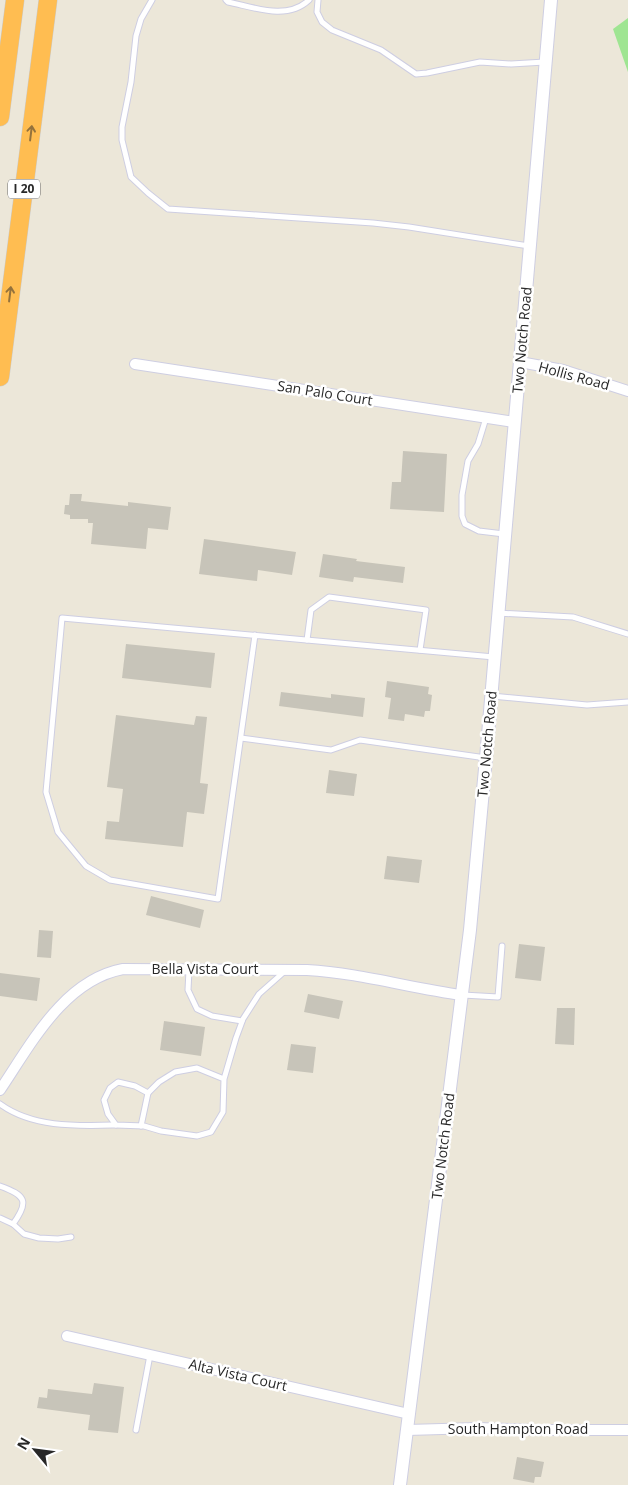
<svg xmlns="http://www.w3.org/2000/svg" width="628" height="1485" font-family="'Open Sans',sans-serif">
<style>
.green{fill:#9fe592}
.building{fill:#c7c4b9}
.lines{fill:none;stroke-linecap:round;stroke-linejoin:round}
.service-casing{stroke:#cecee2;stroke-width:7}
.minor-casing{stroke:#cecee2;stroke-width:12}
.tertiary-casing{stroke:#cecee2;stroke-width:14}
.motorway-casing{stroke:#cbcbcb;stroke-width:19}
.service{stroke:#fff;stroke-width:5}
.minor{stroke:#fff;stroke-width:10}
.tertiary{stroke:#fff;stroke-width:12}
.motorway{stroke:#ffbd51;stroke-width:18}
.oneway{stroke:#94723c}
.labels{text-anchor:middle;stroke-width:5;stroke-linejoin:round;paint-order:stroke}
.shield{fill:#fff;stroke:#686868;stroke-width:1}
.shield-label{font-size:12px;font-weight:bold;fill:#282828}
.street-label{font-size:14px;fill:#282828;stroke:#fff}
</style>
<rect width="100%" height="100%" fill="#ece7d9"/>
<path class="green" d="M628,18v54l-15,-43z"/>
<g class="building">
<path d="M403,451l44,3 -3,58 -54,-3 2,-27h9z"/>
<path d="M70,494h12l-1,7 47,5v-4l43,5 -3,23 -20,-2 -2,21 -55,-5 2,-21h-5v-4h-18v-4l-6,-1 1,-9h4z"/>
<path d="M204,539l92,13 -4,23 -34,-5 -1,11 -58,-7z"/>
<path d="M323,554l34,5 -1,2 49,6 -2,16 -49,-6 -1,5 -34,-5z"/>
<path d="M126,644l89,9 -4,35 -89,-10z"/>
<path d="M387,681l42,6 -1,7 4,1 -2,16h-5l-1,6 -19,-3 -1,7 -16,-2 3,-21 -6,-1z"/>
<path d="M281,692l50,6v-4l34,4 -2,19 -84,-11z"/>
<path d="M116,715l78,10 2,-9 11,1 -7,66 8,1 -4,30 -17,-2 -4,35 -78,-8 2,-18 12,1 4,-33 -16,-2z"/>
<path d="M329,770l28,4 -3,22 -28,-3z"/>
<path d="M387,856l35,4 -3,23 -35,-4z"/>
<path d="M151,896l53,14 -4,18 -54,-13z"/>
<path d="M39,930l14,1 -2,27 -14,-1z"/>
<path d="M519,944l26,3 -4,34 -26,-3z"/>
<path d="M0,973l40,5 -3,23 -37,-5z"/>
<path d="M308,994l35,7 -4,18 -35,-7z"/>
<path d="M557,1008h18l-1,37 -19,-1z"/>
<path d="M164,1021l41,6 -4,29 -41,-6z"/>
<path d="M291,1044l25,3 -3,26 -26,-3z"/>
<path d="M94,1383l30,4 -6,46 -30,-3 2,-15 -53,-7 2,-11 8,1 1,-9 44,5z"/>
<path d="M517,1457l27,5 -3,15h-6l-1,6 -21,-4z"/>
</g>
<g class="lines">
<g class="service-casing">
<g id="service">
<path d="M152,0l-11,19 -5,17 -5,46 -9,45v13l9,37 17,16 20,16 205,14 36,4 120,19"/>
<path d="M226,0l2,2c25,5 59,19 81,-2"/>
<path d="M318,0l-1,12 5,10 10,8 49,20 35,24 11,-1 53,-11 31,2 34,-2"/>
<path d="M486,418l-8,26 -10,17 -6,34v21l3,8 14,7 25,3"/>
<path d="M498,613l75,4 55,17"/>
<path d="M255,635l-37,264 -108,-19 -24,-14 -28,-34 -12,-40 16,-174 432,39"/>
<path d="M307,640l4,-30 18,-13 97,13 -6,40"/>
<path d="M492,696l95,9 41,-3"/>
<path d="M241,738l90,12 29,-10 126,18"/>
<path d="M189,970l-1,20 9,19 15,7 30,5"/>
<path d="M463,995l35,2 4,-51"/>
<path d="M224,1079l-27,-11 -22,4 -16,10 -11,11 -13,-7 -17,-4 -8,6 -6,12 4,14 8,11 28,1 17,5 36,5 14,-4 12,-20 1,-33 12,-41 7,-19 16,-25 26,-23"/>
<path d="M0,1104c33,24 77,22 116,21"/>
<path d="M141,1126l7,-33"/>
<path d="M0,1186c25,9 30,15 13,38"/>
<path d="M0,1218l13,6 11,10 15,4 19,1 13,-2"/>
<path d="M136,1430l14,-75"/>
</g>
</g>
<g class="minor-casing">
<g id="minor">
<path d="M520,362l43,8 65,21"/>
<path d="M135,364l379,58"/>
<path d="M0,1090c31,-46 64,-110 123,-121l184,1c53,3 103,18 155,25"/>
<path d="M67,1336l342,78"/>
<path d="M407,1430l70,-2 60,2h91"/>
</g>
</g>
<g class="tertiary-casing">
<path id="tertiary" d="M400,1485l70,-555 16,-172 65,-758"/>
</g>
<g class="motorway-casing">
<g id="motorway">
<path d="M0,117l15,-117"/>
<path d="M0,377l48,-377"/>
</g>
</g>
<use href="#service" class="service"/>
<use href="#minor" class="minor"/>
<use href="#tertiary" class="tertiary"/>
<use href="#motorway" class="motorway"/>
</g>
<defs><path id="oneway-shaft" d="M-6 0H5M1.5-3L5.5 0L1.5 3" fill="none" stroke-width="1.6" stroke-linecap="round" stroke-linejoin="round" transform="scale(1.25)"/></defs>
<g class="oneway">
<use href="#oneway-shaft" transform="translate(31 133) rotate(-83)"/>
<use href="#oneway-shaft" transform="translate(10 294) rotate(-83)"/>
</g>
<g class="labels">
<rect class="shield" x="8" y="179.5" width="32" height="19" rx="4"/>
<g class="shield-label">
<text x="24" y="193">I 20</text>
</g>
<g class="street-label">
<text transform="translate(522 340) rotate(-85)" y="5">Two Notch Road</text>
<text transform="translate(574 376) rotate(15)" y="5">Hollis Road</text>
<text transform="translate(325 393) rotate(9)" y="5">San Palo Court</text>
<text transform="translate(487 744) rotate(-85)" y="5">Two Notch Road</text>
<text x="205" y="974">Bella Vista Court</text>
<text transform="translate(443 1146) rotate(-83)" y="5">Two Notch Road</text>
<text transform="translate(238 1375) rotate(13)" y="5">Alta Vista Court</text>
<text x="518" y="1434">South Hampton Road</text>
</g>
</g>
<g transform="translate(35 1450) rotate(299)" stroke="#ffffff" stroke-width="4" paint-order="stroke">
<path d="M0-4L9 19L0 12L-9 19Z" fill="#282828"/>
<text y="-8" font-size="14" font-weight="bold" text-anchor="middle" fill="#282828">N</text>
</g>
</svg>
